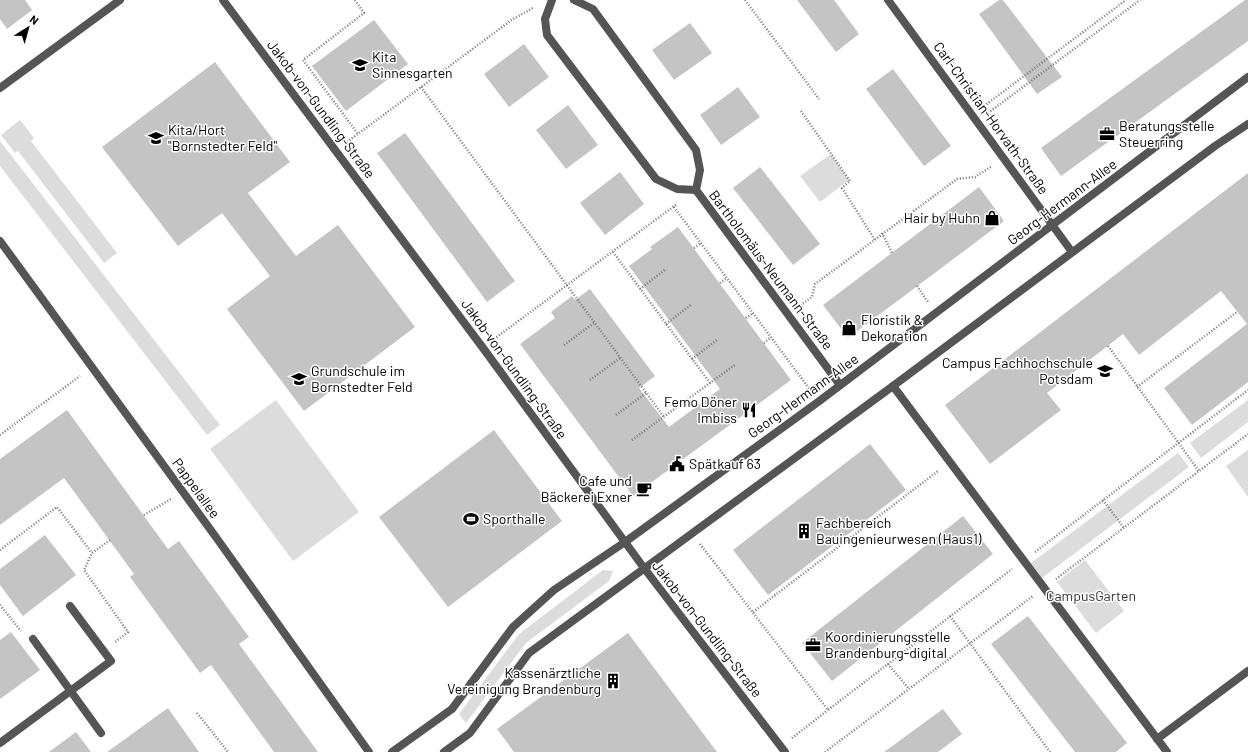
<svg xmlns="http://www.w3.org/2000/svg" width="1248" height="752" font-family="Barlow,sans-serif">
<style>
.green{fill:#dcdcdc}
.building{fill:#c4c4c4}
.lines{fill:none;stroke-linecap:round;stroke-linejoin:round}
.path{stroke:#777;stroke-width:2.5;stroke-dasharray:1 2;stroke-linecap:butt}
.service{stroke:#555;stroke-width:8}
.minor{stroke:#555;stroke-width:8}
.tertiary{stroke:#555;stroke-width:8}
.labels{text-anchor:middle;stroke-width:3;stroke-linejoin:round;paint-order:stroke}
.poi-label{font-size:14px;fill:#000;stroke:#fff;text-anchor:start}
.street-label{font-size:14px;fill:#000;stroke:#fff}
.park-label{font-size:14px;fill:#333;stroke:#fff}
</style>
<rect width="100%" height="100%" fill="#fff"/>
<g class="green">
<path d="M20,120l14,18 -3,3 86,112 -13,10 -86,-112 -3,2 -14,-18z"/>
<path d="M0,141l220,284 -13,10 -207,-269z"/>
<path d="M831,154l18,26 -29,22 -20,-26z"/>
<path d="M276,400l83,112 -66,49 -83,-112z"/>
<path d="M1248,400v22l-47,36 -11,-15z"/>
<path d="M1248,450v47l-22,-31z"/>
<path d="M1178,453l11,14 -147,111 -11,-15z"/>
<path d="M1085,560l39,51 -28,22 -39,-51z"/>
<path d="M603,570l10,1 -4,10 -83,62 -60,80 -7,-9 60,-80z"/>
</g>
<g class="building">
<path d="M0,0h25l7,10 -25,19 -7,-10z"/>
<path d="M797,0h37l25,34 -23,18z"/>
<path d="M999,0h4l59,77 -25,17 -58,-80z"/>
<path d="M1245,0h3v41l-187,135 -20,-28z"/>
<path d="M374,20l34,44 -62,47 -34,-45z"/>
<path d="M690,23l22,30 -38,27 -22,-30z"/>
<path d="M524,44l25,33 -40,30 -25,-33z"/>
<path d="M215,62l75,100 -42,31 48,63 42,-31 77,102 -111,84 -77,-102 43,-33 -48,-63 -44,33 -76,-99z"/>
<path d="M893,69l58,77 -27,20 -58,-77z"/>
<path d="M738,87l22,30 -39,28 -21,-30z"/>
<path d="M568,105l30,40 -32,24 -30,-39z"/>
<path d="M405,133l110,148 -28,21 -110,-149z"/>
<path d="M760,167l60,77 -27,21 -60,-77z"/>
<path d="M620,172l24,32 -39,31 -25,-32z"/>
<path d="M1248,173v209l-56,43 -28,-37 83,-64 -26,-33 -82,64 -16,-21 -76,59 14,17 -71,54 -45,-59z"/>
<path d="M979,187l25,34 -156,117 -25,-33z"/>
<path d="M678,227l113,153 -158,116 -113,-152 35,-26 -4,-6 21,-16 3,4 15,-11 65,87 -16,12 30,39 51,-38 -91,-123 23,-17 -2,-2z"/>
<path d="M67,410l101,139 11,-8 70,96 -10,7 79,108h-44l-63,-87 -11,8 -70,-96 4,-3 -70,-96 -64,47v-66z"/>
<path d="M494,430l68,91 -114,86 -69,-90z"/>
<path d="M870,444l36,46 -138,105 -35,-45z"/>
<path d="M963,516l30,38 -161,127 -30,-38z"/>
<path d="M45,535l31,40 -53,41 -23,-31v-16z"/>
<path d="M1028,616l99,127 -11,9h-41l-84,-108z"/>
<path d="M11,632l29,38 -40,29v-59z"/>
<path d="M628,633l89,119h-203l-17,-23z"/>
<path d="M168,708l31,44h-92z"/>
<path d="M943,709l19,25 -24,18h-54z"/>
<path d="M76,732l15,20h-42z"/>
</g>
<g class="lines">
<g class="path">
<path d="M355,0l9,13 -61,47 55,74"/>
<path d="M745,0l74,99"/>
<path d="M421,87l243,330"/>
<path d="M984,106l142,-106"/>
<path d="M801,111l49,70 -8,7 33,52"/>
<path d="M988,113l152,-113"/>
<path d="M347,142l166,-123 20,-11"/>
<path d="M674,207l137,184"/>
<path d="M882,233l10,20"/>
<path d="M694,248l7,-5"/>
<path d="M613,252l97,131"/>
<path d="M720,283l7,-5"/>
<path d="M917,286l11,16"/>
<path d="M640,289l26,-20"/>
<path d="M798,307l14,-10 3,-13 142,-105 18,-2 17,-11"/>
<path d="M746,318l7,-5"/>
<path d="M666,324l26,-20"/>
<path d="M494,339l183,-135"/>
<path d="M764,343l7,-6"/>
<path d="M564,345l30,-22"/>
<path d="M1108,346l91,125"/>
<path d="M692,359l26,-20"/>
<path d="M590,380l30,-22"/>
<path d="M1137,387l100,-75"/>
<path d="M616,415l30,-22"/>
<path d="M0,435l80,-59"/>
<path d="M632,440l104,-76"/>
<path d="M1103,500l21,28"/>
<path d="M144,515l27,-16"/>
<path d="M110,540l-18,13 -8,17 44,62 -13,10"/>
<path d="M700,544l128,166 184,-141"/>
<path d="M0,550l57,-43 35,46"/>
<path d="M1035,552l213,-162"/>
<path d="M1056,579l192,-145"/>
<path d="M0,605l21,26"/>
<path d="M753,612l185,-141"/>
<path d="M950,616l100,136"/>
<path d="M888,664l21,25"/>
<path d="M197,713l31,39"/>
<path d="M792,738l36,-28"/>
<path d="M825,752l208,-156"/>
</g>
<g class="service">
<path d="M893,386l274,366"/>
<path d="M33,639l68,94"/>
<path d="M1157,739l91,-68"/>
<path d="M0,743l111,-82 -41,-55"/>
</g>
<g class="minor">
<path d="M223,0l260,348 161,220 141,184"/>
<path d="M552,0l-7,19 2,16 109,144 21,10 19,1"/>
<path d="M574,0l19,9 103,141 4,20 -4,20 144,195"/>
<path d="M888,0l184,252"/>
<path d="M0,88l120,-88"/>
</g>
<g class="tertiary">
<path d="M0,241l218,299 151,212"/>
<path d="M392,752l60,-43 61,-82 41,-37 71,-48 193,-140 430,-325"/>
<path d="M444,752l26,-19 59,-80 364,-267 322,-240 33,-22"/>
</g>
</g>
<defs>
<g id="school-bare" transform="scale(1.2)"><path d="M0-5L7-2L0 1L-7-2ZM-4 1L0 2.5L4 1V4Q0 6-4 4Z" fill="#000" stroke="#fff" stroke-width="2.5" paint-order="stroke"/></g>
<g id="office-bare" transform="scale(1.2)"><path d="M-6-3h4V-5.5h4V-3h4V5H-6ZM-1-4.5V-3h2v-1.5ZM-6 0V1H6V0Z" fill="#000" stroke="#fff" stroke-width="2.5" paint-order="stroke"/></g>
<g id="shop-bare" transform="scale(1.2)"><path d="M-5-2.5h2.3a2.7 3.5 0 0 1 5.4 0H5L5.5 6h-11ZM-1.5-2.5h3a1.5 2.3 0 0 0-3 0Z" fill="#000" stroke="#fff" stroke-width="2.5" paint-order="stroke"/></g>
<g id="university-bare" transform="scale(1.2)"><path d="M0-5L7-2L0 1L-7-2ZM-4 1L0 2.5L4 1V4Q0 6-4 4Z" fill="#000" stroke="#fff" stroke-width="2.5" paint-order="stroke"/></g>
<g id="restaurant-bare" transform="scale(1.2)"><path d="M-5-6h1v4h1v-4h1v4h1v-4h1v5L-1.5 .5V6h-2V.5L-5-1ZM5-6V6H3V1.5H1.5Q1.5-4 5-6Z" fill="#000" stroke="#fff" stroke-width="2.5" paint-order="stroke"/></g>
<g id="civic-bare" transform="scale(1.2)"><path d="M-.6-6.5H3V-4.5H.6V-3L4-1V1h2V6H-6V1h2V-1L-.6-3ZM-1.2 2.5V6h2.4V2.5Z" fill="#000" stroke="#fff" stroke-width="2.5" paint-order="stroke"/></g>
<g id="cafe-bare" transform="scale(1.2)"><path d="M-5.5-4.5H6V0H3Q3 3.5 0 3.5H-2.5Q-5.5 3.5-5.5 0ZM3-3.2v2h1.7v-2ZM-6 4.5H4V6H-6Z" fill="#000" stroke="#fff" stroke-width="2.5" paint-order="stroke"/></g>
<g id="stadium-bare" transform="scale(1.2)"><path d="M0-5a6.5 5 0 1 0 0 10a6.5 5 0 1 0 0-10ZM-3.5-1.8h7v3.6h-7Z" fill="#000" stroke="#fff" stroke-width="2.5" paint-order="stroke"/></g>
<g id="building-bare" transform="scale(1.2)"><path d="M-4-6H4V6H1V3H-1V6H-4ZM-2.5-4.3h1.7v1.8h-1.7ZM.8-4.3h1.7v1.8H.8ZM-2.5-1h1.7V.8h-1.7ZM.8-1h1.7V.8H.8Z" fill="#000" stroke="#fff" stroke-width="2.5" paint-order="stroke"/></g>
</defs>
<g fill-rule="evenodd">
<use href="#school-bare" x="360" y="65"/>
<use href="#office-bare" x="1107" y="134"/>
<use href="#school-bare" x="156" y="138"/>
<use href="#shop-bare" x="992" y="218"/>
<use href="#shop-bare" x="849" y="328"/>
<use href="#university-bare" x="1105" y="371"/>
<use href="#school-bare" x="299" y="379"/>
<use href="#restaurant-bare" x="749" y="410"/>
<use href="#civic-bare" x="677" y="464"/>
<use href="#cafe-bare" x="644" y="489"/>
<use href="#stadium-bare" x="471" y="519"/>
<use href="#building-bare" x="804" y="531"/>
<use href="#office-bare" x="813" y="645"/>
<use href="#building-bare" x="613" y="681"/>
</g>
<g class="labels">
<g class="poi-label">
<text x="372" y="62">Kita<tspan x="372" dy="16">Sinnesgarten</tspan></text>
<text x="1119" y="131">Beratungsstelle<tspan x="1119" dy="16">Steuerring</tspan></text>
<text x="168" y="135">Kita/Hort<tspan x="168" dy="16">"Bornstedter Feld"</tspan></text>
<text x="980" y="223" text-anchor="end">Hair by Huhn</text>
<text x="861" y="325">Floristik &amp;<tspan x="861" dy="16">Dekoration</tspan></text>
<text x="1093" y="368" text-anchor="end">Campus Fachhochschule<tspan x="1093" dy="16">Potsdam</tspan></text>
<text x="311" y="376">Grundschule im<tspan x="311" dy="16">Bornstedter Feld</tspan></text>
<text x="737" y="407" text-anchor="end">Femo Döner<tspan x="737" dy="16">Imbiss</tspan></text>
<text x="689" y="469">Spätkauf 63</text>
<text x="632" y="486" text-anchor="end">Cafe und<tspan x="632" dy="16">Bäckerei Exner</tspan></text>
<text x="483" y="524">Sporthalle</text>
<text x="816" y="528">Fachbereich<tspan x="816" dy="16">Bauingenieurwesen (Haus1)</tspan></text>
<text x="825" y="642">Koordinierungsstelle<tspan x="825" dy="16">Brandenburg-digital</tspan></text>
<text x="601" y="678" text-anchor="end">Kassenärztliche<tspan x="601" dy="16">Vereinigung Brandenburg</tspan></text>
</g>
<g class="street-label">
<text transform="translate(321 109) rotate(53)" y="5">Jakob-von-Gundling-Straße</text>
<text transform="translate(991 118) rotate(54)" y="5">Carl-Christian-Horvath-Straße</text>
<text transform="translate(1062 202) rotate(-37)" y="5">Georg-Hermann-Allee</text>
<text transform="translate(771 270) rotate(53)" y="5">Bartholomäus-Neumann-Straße</text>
<text transform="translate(514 369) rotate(54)" y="5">Jakob-von-Gundling-Straße</text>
<text transform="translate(803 396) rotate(-36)" y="5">Georg-Hermann-Allee</text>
<text transform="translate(196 488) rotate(54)" y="5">Pappelallee</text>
<text transform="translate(707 629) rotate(52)" y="5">Jakob-von-Gundling-Straße</text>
</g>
<g class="park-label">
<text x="1091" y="601">CampusGarten</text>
</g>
</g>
<g transform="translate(28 28) rotate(37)" stroke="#ffffff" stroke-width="3" paint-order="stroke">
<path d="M0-3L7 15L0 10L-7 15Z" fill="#000000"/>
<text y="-6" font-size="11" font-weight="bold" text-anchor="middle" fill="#000000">N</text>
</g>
</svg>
